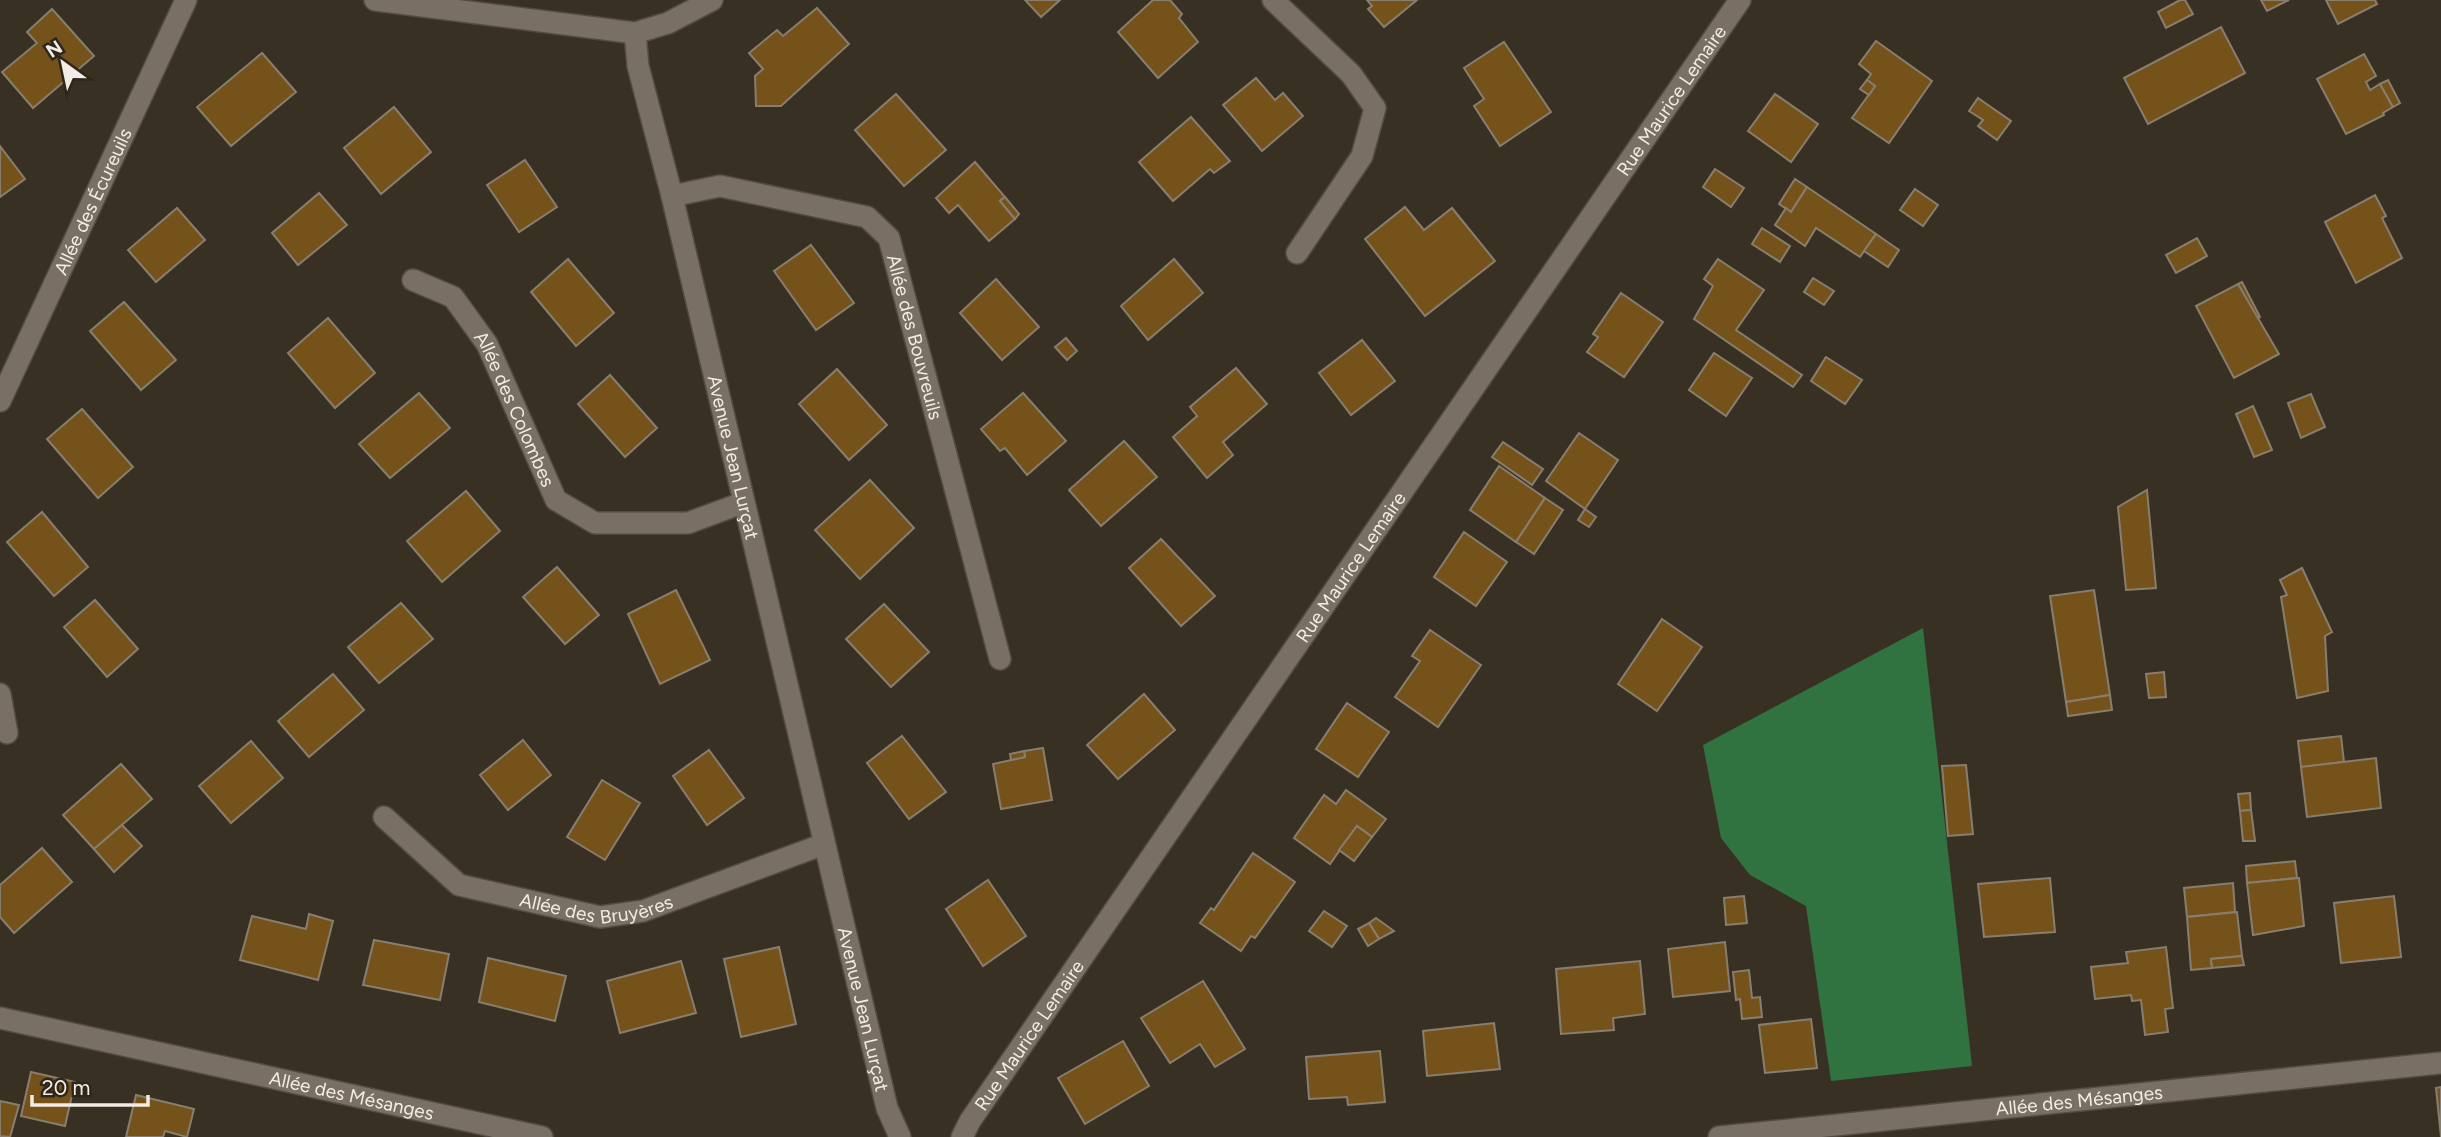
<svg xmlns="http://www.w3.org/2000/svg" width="2441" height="1137" font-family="Figtree,sans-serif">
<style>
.forest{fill:#307340}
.building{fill:#755219;stroke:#887e70;stroke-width:2}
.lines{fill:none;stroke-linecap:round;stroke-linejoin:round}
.street-casing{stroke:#524b41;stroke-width:24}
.street{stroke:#796f62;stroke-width:21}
.labels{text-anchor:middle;stroke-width:6;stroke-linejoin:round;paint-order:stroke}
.street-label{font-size:19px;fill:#f2ece5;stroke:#2f261b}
</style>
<rect width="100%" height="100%" fill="#393024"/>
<path class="forest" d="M1923,628l49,438 -141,15 -25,-175 -56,-31 -29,-37 -18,-93z"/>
<g class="building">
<path d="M1025,0h35l-19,17z"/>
<path d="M1153,0h17l12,14 -3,4 19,24 -40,36 -40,-46z"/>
<path d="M1367,0h50l-33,27 -16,-18 4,-3z"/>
<path d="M2180,0h5l8,14 -27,14 -8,-16z"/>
<path d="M2261,0h28l-22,11z"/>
<path d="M2326,0h49l2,4 -39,20z"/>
<path d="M817,8l32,36 -68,62h-25l-1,-30 8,-7 -14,-16 28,-23 6,6z"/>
<path d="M52,9l42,47 -61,52 -31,-36 35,-29 -10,-11z"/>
<path d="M2221,27l24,46 -97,51 -24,-46z"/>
<path d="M1876,41l56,40 -43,62 -37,-25 23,-32 -8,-6 4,-6 -12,-10z"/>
<path d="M1504,42l47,70 -51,34 -26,-40 10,-7 -20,-31z"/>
<path d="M262,53l34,39 -65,54 -34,-39z"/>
<path d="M2364,54l12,22 -10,6 4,8 10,-6 13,23 -10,6 1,2 -38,19 -29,-55z"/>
<path d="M1256,78l19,22 8,-7 20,23 -41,35 -39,-46z"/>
<path d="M1867,80l8,6 -6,9 -9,-6z"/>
<path d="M2388,80l12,23 -7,4 -13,-23z"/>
<path d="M896,94l50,56 -42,36 -49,-56z"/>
<path d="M1775,94l43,30 -27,38 -43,-31z"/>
<path d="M1978,98l33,23 -14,19 -19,-14 5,-6 -14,-9z"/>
<path d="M394,107l37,45 -50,42 -37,-46z"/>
<path d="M1191,117l39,44 -16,12 -4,-4 -37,32 -34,-39z"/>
<path d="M0,146l25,33 -25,18z"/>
<path d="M525,160l32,47 -38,25 -32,-47z"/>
<path d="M975,162l30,35 -5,4 15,18 -26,22 -31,-36 -9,8 -13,-15z"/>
<path d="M1715,169l29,19 -13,19 -28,-20z"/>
<path d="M1795,179l12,8 -16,25 -12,-8z"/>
<path d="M1807,187l69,47 -16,23 -44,-29 -11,18 -30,-21 11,-17 5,4z"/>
<path d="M1915,189l23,16 -15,21 -23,-16z"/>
<path d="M319,193l28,32 -49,40 -26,-32z"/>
<path d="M2375,195l11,21 -4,2 20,40 -46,25 -31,-61z"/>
<path d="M1005,197l14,17 -4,5 -15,-18z"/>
<path d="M1405,207l19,23 28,-22 43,53 -70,55 -60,-77z"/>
<path d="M177,208l28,32 -49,42 -28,-32z"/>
<path d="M1762,228l28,18 -10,16 -28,-18z"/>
<path d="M1876,234l23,16 -11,17 -24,-16z"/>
<path d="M2197,238l10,18 -31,17 -10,-18z"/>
<path d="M811,245l43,58 -38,27 -42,-59z"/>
<path d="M568,259l46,54 -38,33 -45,-54z"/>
<path d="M1174,259l29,34 -55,47 -27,-34z"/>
<path d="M1718,259l46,31 -28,40 66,45 -9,12 -99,-68 19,-33 -9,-7z"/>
<path d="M1813,278l21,13 -10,14 -20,-13z"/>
<path d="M996,279l43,48 -37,33 -42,-47z"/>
<path d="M2242,282l18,35 -3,2 -19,-35z"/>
<path d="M2238,284l41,70 -45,24 -38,-72z"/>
<path d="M1621,293l42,29 -39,55 -37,-25 11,-15 -5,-3z"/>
<path d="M124,302l52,58 -35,30 -51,-59z"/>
<path d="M328,318l47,55 -40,35 -47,-55z"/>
<path d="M1066,338l11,13 -10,9 -12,-13z"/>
<path d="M1362,340l33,41 -44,34 -32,-42z"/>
<path d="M1714,353l38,25 -26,38 -37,-26z"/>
<path d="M1826,357l36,23 -17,24 -34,-23z"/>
<path d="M1236,368l31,36 -44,38 10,13 -26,23 -34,-41 24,-21 -7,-9z"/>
<path d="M837,369l50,56 -38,35 -50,-56z"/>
<path d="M610,375l47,53 -32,29 -47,-53z"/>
<path d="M419,393l31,35 -60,50 -31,-34z"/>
<path d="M1023,393l43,48 -39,34 -22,-27 -5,3 -19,-22z"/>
<path d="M2311,394l14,33 -24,11 -13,-35z"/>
<path d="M2253,406l19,44 -18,7 -18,-43z"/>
<path d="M82,409l51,58 -35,31 -51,-59z"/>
<path d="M1579,433l39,27 -33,49 -39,-28z"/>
<path d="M1124,441l33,36 -56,49 -32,-36z"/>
<path d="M1503,442l40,27 -11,16 -40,-28z"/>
<path d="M1499,466l46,32 -29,44 -46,-32z"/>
<path d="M870,480l44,48 -54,51 -45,-49z"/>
<path d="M2147,490l9,98 -30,2 -8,-83z"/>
<path d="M466,491l34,40 -58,51 -35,-41z"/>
<path d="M1545,498l18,12 -29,44 -18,-12z"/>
<path d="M1585,509l11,8 -7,10 -11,-7z"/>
<path d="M42,512l46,55 -34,29 -47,-54z"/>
<path d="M1464,532l43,30 -31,44 -42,-29z"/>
<path d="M1161,539l54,57 -34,30 -52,-58z"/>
<path d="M557,567l42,48 -34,29 -42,-47z"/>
<path d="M2302,568l30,64 -7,4 3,55 -31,7 -16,-101 6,-2 -7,-15z"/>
<path d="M676,590l34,70 -50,24 -32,-70z"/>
<path d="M2094,590l16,105 -44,7 -16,-106z"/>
<path d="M95,600l43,49 -31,28 -43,-50z"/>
<path d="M401,603l32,36 -54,44 -31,-36z"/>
<path d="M884,604l45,48 -38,35 -45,-48z"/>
<path d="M1662,619l40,28 -45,64 -39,-27z"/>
<path d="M1430,630l51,35 -43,62 -43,-30 25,-36 -8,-5z"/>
<path d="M2164,672l2,25 -17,1 -3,-24z"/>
<path d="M333,674l31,36 -55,47 -31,-36z"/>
<path d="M1144,694l31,36 -57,49 -31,-34z"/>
<path d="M2110,695l2,15 -44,6 -2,-14z"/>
<path d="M1347,703l42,29 -31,45 -42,-28z"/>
<path d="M902,736l44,56 -37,27 -42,-56z"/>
<path d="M2341,736l3,26 -43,5 -3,-26z"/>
<path d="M523,740l28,35 -43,35 -28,-35z"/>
<path d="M251,741l32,37 -52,45 -32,-37z"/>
<path d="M1043,748l9,52 -51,9 -8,-45 32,-7 -1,-6z"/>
<path d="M709,750l35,48 -37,27 -34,-49z"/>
<path d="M1024,751l1,6 -14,3 -1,-6z"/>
<path d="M2376,758l5,50 -74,9 -6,-50z"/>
<path d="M121,764l31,35 -58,50 -31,-34z"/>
<path d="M1966,765l7,69 -25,2 -6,-70z"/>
<path d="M602,780l38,23 -35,57 -38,-23z"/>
<path d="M1346,790l40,29 -14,18 -15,-11 -27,38 -36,-26 30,-43 12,9z"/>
<path d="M2250,793l1,17 -11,1 -2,-17z"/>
<path d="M2251,810l4,31h-12l-3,-30z"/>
<path d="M122,825l20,21 -28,26 -20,-23z"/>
<path d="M1357,826l15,11 -18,24 -15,-11z"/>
<path d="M42,848l30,34 -58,51 -14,-16v-32z"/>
<path d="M1253,853l42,29 -40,56 -4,-2 -10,15 -41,-28 11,-15 3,2z"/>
<path d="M2295,861l2,17 -50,5 -1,-17z"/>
<path d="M2050,878l5,54 -71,5 -6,-53z"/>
<path d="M2299,878l5,48 -51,9 -6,-52z"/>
<path d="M988,880l38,56 -43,30 -37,-57z"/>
<path d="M2233,883l2,29 -48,5 -3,-29z"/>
<path d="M1744,896l3,27 -21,2 -2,-27z"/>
<path d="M2394,896l7,61 -60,6 -7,-60z"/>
<path d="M1324,911l23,15 -15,21 -23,-16z"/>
<path d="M2237,912l5,44 -31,3 1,9 -21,2 -4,-53z"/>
<path d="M309,914l24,7 -15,59 -78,-20 12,-44 54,13z"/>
<path d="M1376,918l18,13 -15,8 -10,-16z"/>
<path d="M1369,923l10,16 -11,7 -10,-17z"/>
<path d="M374,940l75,14 -9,46 -77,-15z"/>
<path d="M1725,942l5,49 -57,6 -5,-48z"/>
<path d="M779,947l17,77 -55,13 -17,-78z"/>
<path d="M2166,947l7,61 -8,1 3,23 -23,3 -4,-35 -9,1 -1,-6 -36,4 -4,-32 37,-4 -2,-11z"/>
<path d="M2242,956l2,9 -32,3 -1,-9z"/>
<path d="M488,958l78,18 -11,45 -76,-19z"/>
<path d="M681,961l15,52 -76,20 -13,-52z"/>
<path d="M1640,961l5,53 -32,4 1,12 -53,4 -5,-65z"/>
<path d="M1749,970l3,28 8,-1 2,20 -20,2 -2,-20 -4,1 -3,-28z"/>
<path d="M1203,981l42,68 -30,18 -15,-23 -30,19 -29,-45z"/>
<path d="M1811,1019l6,49 -52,5 -6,-48z"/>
<path d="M1494,1023l6,46 -73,7 -4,-45z"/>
<path d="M1123,1041l26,45 -64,38 -27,-46z"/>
<path d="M1380,1051l5,51 -37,3 -1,-8 -38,2 -3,-42z"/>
<path d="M31,1072l44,10 -10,44 -44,-10z"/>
<path d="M2441,1087v50l-5,-49z"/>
<path d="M136,1095l58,14 -7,28 -22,-6 -2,6h-37z"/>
<path d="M0,1101l19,4 -9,32 -10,-1z"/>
</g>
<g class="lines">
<g class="street-casing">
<g id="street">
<path id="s1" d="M375,0l260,33 3,33 34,130 215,912 13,29"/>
<path d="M1273,0l78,74 24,34 -13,48 -65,97"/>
<path d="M635,33l33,-10 44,-23"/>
<path id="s2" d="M672,196l48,-10 147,31 22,21 111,421"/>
<path id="s3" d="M413,280l40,17 34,47 69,156 39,23h93l54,-20"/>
<path id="s4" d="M0,401l186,-401"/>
<path d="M0,694l7,39"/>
<path id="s5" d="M384,817l75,68 141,32 43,-6 181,-67"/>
<path id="s6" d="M0,1018l542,119"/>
<path id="s7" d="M962,1137l8,-16 770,-1121"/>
<path id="s8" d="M1719,1137l722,-74"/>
</g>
</g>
<use href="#street" class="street"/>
</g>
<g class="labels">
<g class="street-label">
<text dy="7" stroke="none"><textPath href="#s7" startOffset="1256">Rue Maurice Lemaire</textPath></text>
<text dy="7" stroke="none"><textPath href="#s4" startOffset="220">Allée des Écureuils</textPath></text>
<text dy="7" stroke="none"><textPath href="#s2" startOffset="332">Allée des Bouvreuils</textPath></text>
<text dy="7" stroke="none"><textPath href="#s3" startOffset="172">Allée des Colombes</textPath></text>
<text dy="7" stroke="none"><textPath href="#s1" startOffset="698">Avenue Jean Lurçat</textPath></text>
<text dy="7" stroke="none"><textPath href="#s7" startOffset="690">Rue Maurice Lemaire</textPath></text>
<text dy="7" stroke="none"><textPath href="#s5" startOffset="242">Allée des Bruyères</textPath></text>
<text dy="7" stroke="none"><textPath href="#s1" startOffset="1265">Avenue Jean Lurçat</textPath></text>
<text dy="7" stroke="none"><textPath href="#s7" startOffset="122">Rue Maurice Lemaire</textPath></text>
<text dy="7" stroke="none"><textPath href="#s6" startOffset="360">Allée des Mésanges</textPath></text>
<text dy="7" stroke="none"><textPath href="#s8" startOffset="362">Allée des Mésanges</textPath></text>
</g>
</g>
<g transform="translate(63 63) rotate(327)" stroke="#2f261b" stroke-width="5" paint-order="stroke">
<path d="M0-5L12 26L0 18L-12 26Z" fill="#f2ece5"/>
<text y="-10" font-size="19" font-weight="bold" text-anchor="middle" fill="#f2ece5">N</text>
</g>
<path d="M32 1095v10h116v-10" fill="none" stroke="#f2ece5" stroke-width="3.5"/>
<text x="42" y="1095" font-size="21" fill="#f2ece5" stroke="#2f261b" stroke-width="5" paint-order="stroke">20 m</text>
</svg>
